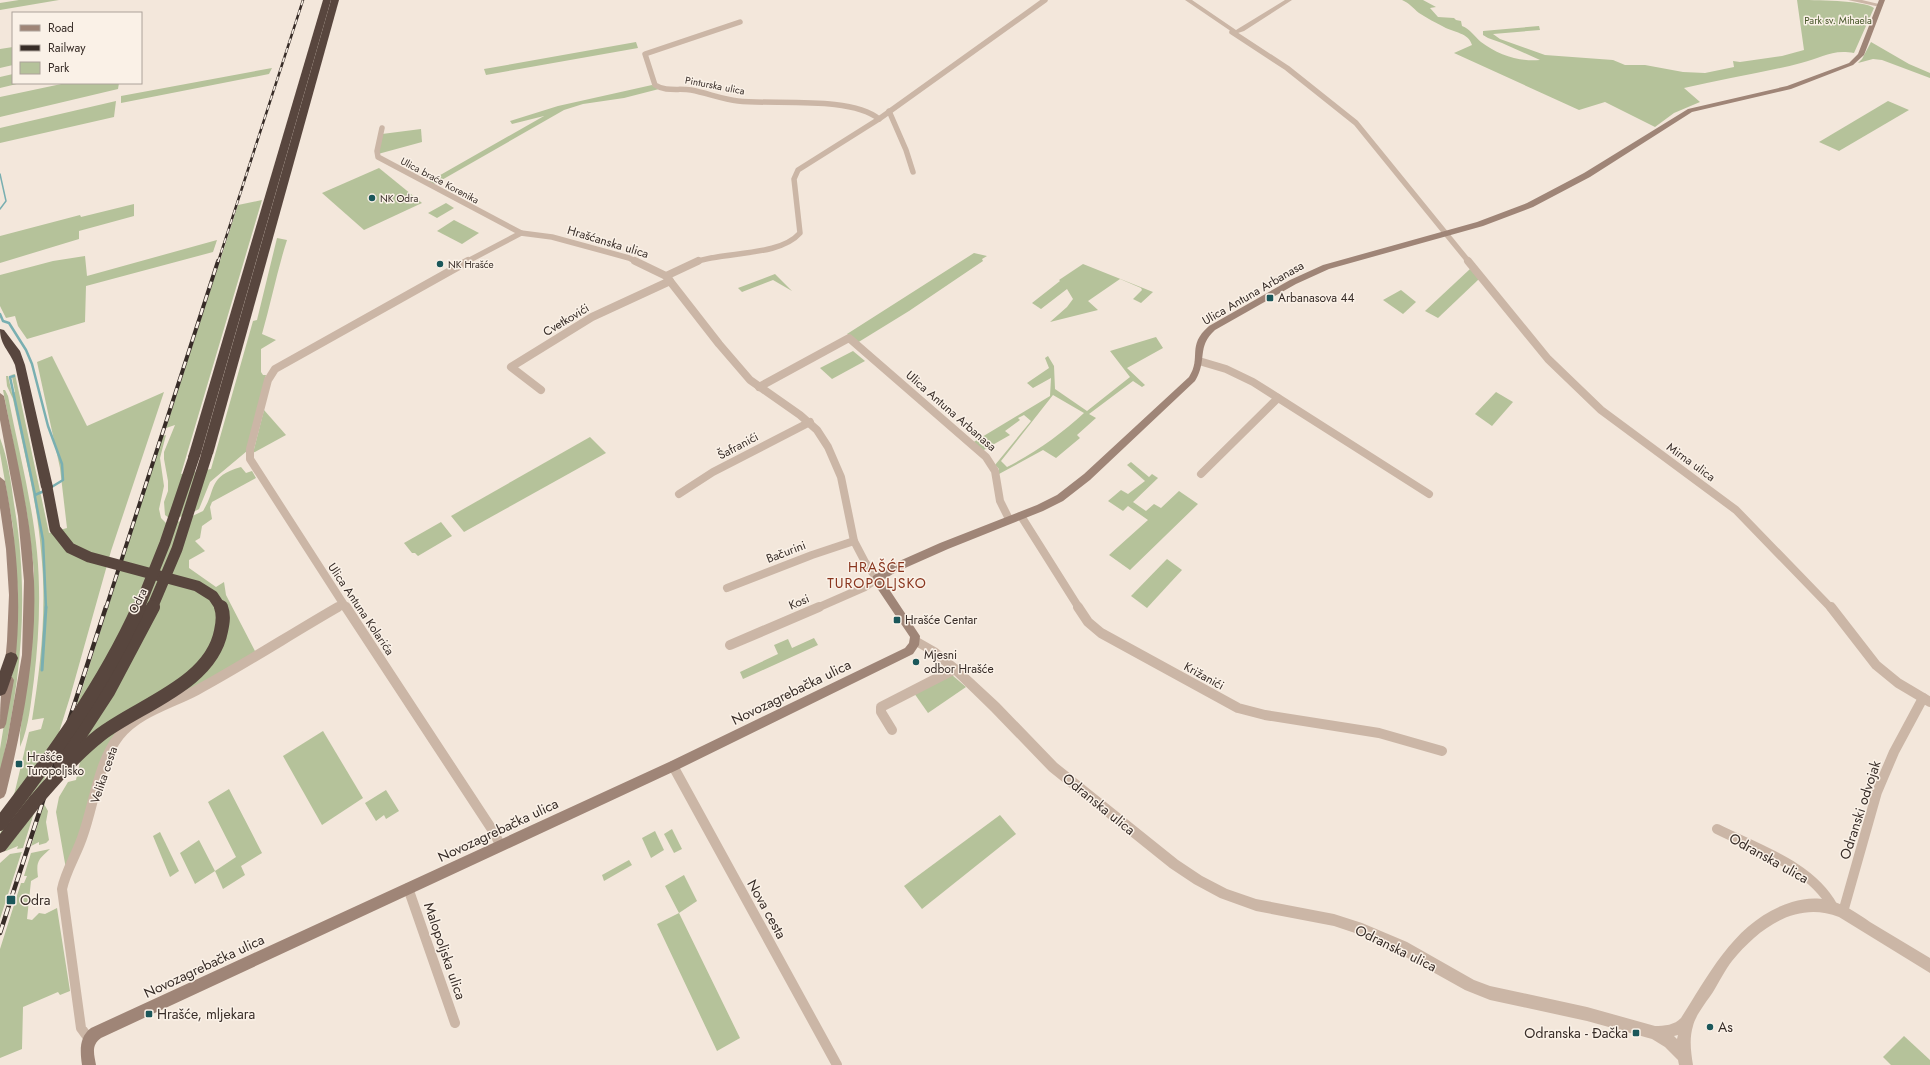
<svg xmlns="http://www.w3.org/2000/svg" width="1930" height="1065" font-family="Jost,sans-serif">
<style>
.green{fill:#b5c29a;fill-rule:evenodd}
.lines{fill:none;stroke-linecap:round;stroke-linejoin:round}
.stream-far2{stroke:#79afb1;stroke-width:1.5}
.stream-far1{stroke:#79afb1;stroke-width:2.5}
.stream{stroke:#79afb1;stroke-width:3}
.minor-far2{stroke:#cbb6a6;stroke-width:5.5}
.minor-far1{stroke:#cbb6a6;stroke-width:8}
.minor{stroke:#cbb6a6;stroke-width:10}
.tertiary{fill:#cbb6a6;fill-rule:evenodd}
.secondary{fill:#9f8577;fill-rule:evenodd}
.motorway{fill:#58463e;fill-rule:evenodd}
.rail-far2-casing{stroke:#372c27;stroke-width:2.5}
.rail-far1-casing{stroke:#372c27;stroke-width:4}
.rail-casing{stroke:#372c27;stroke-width:4.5}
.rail-far2{stroke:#faf1e7;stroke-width:1.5;stroke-dasharray:5;stroke-linecap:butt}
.rail-far1{stroke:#faf1e7;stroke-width:2.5;stroke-dasharray:7;stroke-linecap:butt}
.rail{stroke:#faf1e7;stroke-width:3;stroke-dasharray:9;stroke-linecap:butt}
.motorway-bridge-far1{stroke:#58463e;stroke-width:11}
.motorway-bridge{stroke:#58463e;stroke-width:14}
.poi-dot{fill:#1b575a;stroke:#faf1e7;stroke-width:1.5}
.labels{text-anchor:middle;stroke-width:3;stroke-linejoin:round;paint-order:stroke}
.far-park-label{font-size:10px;fill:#47562a;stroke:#faf1e7}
.far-street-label{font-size:10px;fill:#372c27;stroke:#faf1e7}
.far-poi-label{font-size:10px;fill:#372c27;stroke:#faf1e7;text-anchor:start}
.street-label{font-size:12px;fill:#372c27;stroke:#faf1e7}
.poi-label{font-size:12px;fill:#372c27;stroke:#faf1e7;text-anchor:start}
.quarter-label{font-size:14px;letter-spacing:1px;fill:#89351e;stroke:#faf1e7}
.near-street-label{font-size:14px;fill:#372c27;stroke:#faf1e7}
.near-poi-label{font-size:14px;fill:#372c27;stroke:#faf1e7;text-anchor:start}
</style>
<rect width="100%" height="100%" fill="#f3e7db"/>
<g class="green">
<path d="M19,0h40l-59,10v-7z"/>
<path d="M1402,0h21l13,7 -6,1 8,9 16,1 2,2 5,1 1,5c8,3 13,11 19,16 17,13 38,20 59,18l-38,-17 -14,-5 -5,-3v-4l56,-5 1,4 -47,4 7,5 45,16 68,5 12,5h20l38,7 22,1 29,-6 -1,-6 7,1 42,-6 22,-6 -7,-50c16,0 66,0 77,8l-20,45c-23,-4 -32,5 -53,10 -38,10 -78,16 -117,25l16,14 -26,11 -19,14 -50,-25 -26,8 -125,-57 18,-8c-3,-12 -19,-13 -28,-18 -8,-4 -17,-9 -25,-14 -6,-5 -10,-10 -17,-13z"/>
<path d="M636,42l2,6 -152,27 -2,-6z"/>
<path d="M1871,42l38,22 21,9v5l-48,-18 -9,-1 -15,4 4,-4z"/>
<path d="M13,47v18l-13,3v-19z"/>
<path d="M272,68l-3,6 -148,29v-7z"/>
<path d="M13,74v9h8l-21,5v-11z"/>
<path d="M66,83h53l-1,6 -118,28v-20z"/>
<path d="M652,85l7,4 -35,9 -41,6 -19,6 -131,75 -5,-3 116,-66 -32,8 -2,-3 48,-15z"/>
<path d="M116,101l-2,16 -114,26v-15z"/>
<path d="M1888,101l21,9 -70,41 -20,-9z"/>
<path d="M421,129l1,13 -44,12 4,-20z"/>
<path d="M379,168l43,35 -58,27 -42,-37z"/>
<path d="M262,200l-81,274 30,-5 42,-148 4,-1 20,-82 10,2c-10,31 -16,63 -25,94l14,6 -15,9v23l2,3h3l-19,76 -37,31 -11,27 -13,7 -17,2 -4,-3 -1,-13 4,-11v-10l-4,-22v-7l11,-27 -9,3 72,-223z"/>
<path d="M446,203l8,5 -17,10 -9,-5z"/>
<path d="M134,204v12l-55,15v8l-79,24v-27l80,-21 1,2z"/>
<path d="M454,220l25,13 -17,11 -25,-13z"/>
<path d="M217,240l-4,12 -127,34 -1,36 -58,17 -9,-13 -3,-10 -9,2 -6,-12v-31l53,-14 32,-5 2,20z"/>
<path d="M974,253l13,3 -5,3 1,2 -74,50 -52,32 -10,-9z"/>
<path d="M1083,264l70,28 -12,11 -8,-4 9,-9 -1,-2 -21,-9 -32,22 10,9 -48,12 17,-15 6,-8 -6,-10 -26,20 -9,-6 28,-22 -1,-1z"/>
<path d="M1470,269l9,10 -41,39 -13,-7z"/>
<path d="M775,274l17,17 -19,-11 -31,12 -4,-4z"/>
<path d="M1401,290l15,12 -13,12 -20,-14z"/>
<path d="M1156,337l7,11 -36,20 18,17 -3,2 -9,-6 -44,33 7,4 -19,17 3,3 -24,20 -13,-8 -44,24v-5l-4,-4 36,-44 -7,-6 -6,3 2,2 -15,11 5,4 -28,16 -10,-8 78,-47 1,-18 -18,10 -6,-5 22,-15 -4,-10 3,-2 6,10 1,23 32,22 43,-34 -20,-26zM1053,395l31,18c-23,21 -49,40 -77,54l-6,-6z"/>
<path d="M853,351l12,10 -33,18 -12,-11z"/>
<path d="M52,356l35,70 77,-34 -53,159 -41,146 -47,151 -6,1 1,-3 -12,5 -6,-4v-13l15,-43 14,-59 12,-3 3,-11 -12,2c9,-56 15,-112 9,-169 -4,-51 -18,-102 -28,-152l-6,-13 -1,-10h2l4,17 3,-1 -3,-15 2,-1 -3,-1 4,-1 34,159 18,-5 -7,-60 -23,-106z"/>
<path d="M3,390h2l3,6c10,52 24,104 29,156 4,42 2,85 -3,127 -3,22 -5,48 -14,68v-14l12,-86 2,-76 -7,-57z"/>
<path d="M1496,392l17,10 -21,24 -17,-12z"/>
<path d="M264,410l22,25 -33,18z"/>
<path d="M166,435l-6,23 4,28 -5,23 2,9 5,5 16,-2 21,-10c14,-22 4,-34 38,-44l5,6 6,-2 4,7 -44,24 -2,5 2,12 -10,7 -2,12 -5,3 10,10 -16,9v8l27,19 8,-5 2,13 30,58 -133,75 -57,141 -10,-57 3,-15 9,-15 8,-2 4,-18 -23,5 106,-331z"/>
<path d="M590,437l16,16 -142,79 -13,-16z"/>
<path d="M0,438c8,21 11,44 14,66 16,93 7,177 -14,269v-24l14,-86 4,-68 -5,-68 -13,-74z"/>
<path d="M1131,462l18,15 3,-3 6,4 -25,24 13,9 8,-7 7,4 18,-17 19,13 -68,66 -21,-15 39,-35 -20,-14 -5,5 -15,-10 13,-11 7,4 17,-13 -18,-16z"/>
<path d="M441,522l11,14 -34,20 -3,-3h-3l-8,-10z"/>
<path d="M1167,559l15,11 -35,38 -16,-12z"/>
<path d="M814,638l4,7 -75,34 -3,-7 38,-18 -4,-9 14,-6 4,9z"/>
<path d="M952,675l14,12 -38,26 -14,-20z"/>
<path d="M323,731l40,67 -41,27 -39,-69z"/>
<path d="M229,789l33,64 -21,13 4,9 -22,14 -8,-18 -20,13 -15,-31 19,-13 16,31 21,-14 -28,-55z"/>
<path d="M386,790l13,21 -13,8 -2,-4 -8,6 -11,-18z"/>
<path d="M44,804l4,7 -2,11 3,18 -3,3 -7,2v-3l-8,4z"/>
<path d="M1000,815l16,19 -94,75 -18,-23z"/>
<path d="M672,829l10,20 -8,4 -10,-19z"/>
<path d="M655,831l9,19 -13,8 -9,-20z"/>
<path d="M160,832l19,39 -9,6 -17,-41z"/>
<path d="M50,849c-12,11 -14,12 -12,28l-7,4 -4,38 5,1 7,-7 6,1 12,-6 13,83 -10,4 -2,-3 -35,15 -1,42 -22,9v-109l21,-66h3l3,-7h-3l7,-23z"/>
<path d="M22,852l-1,2 -21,65v-56l10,-9z"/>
<path d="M629,860l3,5 -28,16 -2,-6z"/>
<path d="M684,875l13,26 -18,12 61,125 -23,13 -60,-127 22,-11 -14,-27z"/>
<path d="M1904,1036l26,24v5h-39l-8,-8z"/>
</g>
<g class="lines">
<path class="stream-far2" d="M0,174l6,27 -6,8"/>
<g class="stream-far1">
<path d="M0,314l3,7 6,2 17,27 6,14 16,62 14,38 1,16 -13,8"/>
<path d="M14,376l-4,1 25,118"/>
<path d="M44,491l-9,4v2l8,43 3,68"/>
</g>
<path class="stream" d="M42,670l4,-63"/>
<g class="minor-far2">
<path d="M740,22l-95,32 10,31c11,7 24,3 36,5 16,3 31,9 47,11 38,4 112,-5 141,18"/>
<path d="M1232,32l55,36 69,55 113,139"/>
<path d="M889,111l17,39 7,22"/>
<path d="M382,128l-5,23 1,6 143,76"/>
<path d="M466,262l55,-29 31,4 77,21 8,4"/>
<path d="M695,262c30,-11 84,-5 105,-29l-6,-54 4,-9 81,-51 166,-119"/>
</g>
<g class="minor-far1">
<path d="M635,261l31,15 53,68 31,36 50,35 17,15 11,17 13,30 13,64 11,21 12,17 -12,8 -48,21"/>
<path d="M1468,261l80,98 53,51 135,100 95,98"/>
<path d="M666,276l32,-15"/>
<path d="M1199,361l27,8 27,13 176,112"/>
<path d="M759,387l90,-49 137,119 9,14 5,30 9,18"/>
<path d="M541,390l-30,-23 81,-50 78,-36"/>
<path d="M1201,474l77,-76"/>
<path d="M679,494l34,-22 97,-50"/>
<path d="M1021,516l58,92"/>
<path d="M727,588l85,-33 42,-14"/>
<path d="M337,608l6,-4"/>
<path d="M346,608l-96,-149v-10l18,-69 7,-11 193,-108"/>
</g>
<g class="minor">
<path d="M346,607l149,227 5,11"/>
<path d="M1078,607l10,15 13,11 137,75 27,7 114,18 63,18"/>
<path d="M1831,607l45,58 22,18 32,19"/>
<path d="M730,645l89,-38"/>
<path d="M892,730l-11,-18v-5l74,-38"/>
<path d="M673,766l164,299"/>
<path d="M1717,829c40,20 94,37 116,78"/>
<path d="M408,888l47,135"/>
<path d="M1843,912l34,-120 17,-40 29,-54"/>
<path d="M89,1039l-8,-11 -19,-139c4,-19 15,-35 21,-54 11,-31 15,-72 36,-99 19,-24 52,-32 78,-46 48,-26 94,-56 141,-83"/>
</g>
<g class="tertiary">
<path d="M1185,0h7l44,30 49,-30h7l-48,31 -9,3z"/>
<path d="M1848,0h14l21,5 -3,2z"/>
<path d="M916,636l21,12 22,18 40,37 58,60 121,97 24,16 25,13 29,10 78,15 28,9 45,19 67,38 16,6 97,21 68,19c9,0 20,-1 26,-8 29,-45 55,-99 111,-116 12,-3 22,-5 35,-2 16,3 30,13 43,22 20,12 40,24 60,36v15l-91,-56c-43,-17 -81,12 -107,44 -7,9 -13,21 -19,31 -6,9 -18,24 -20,34 -4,13 -2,26 0,39h-14l-1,-5 -13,-13 -13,-8 -65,-18 -97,-21 -25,-10 -68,-38 -36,-17 -27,-9 -78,-15 -36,-13 -26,-14 -24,-16 -121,-97 -58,-60 -40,-39 -22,-18 -17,-10 -1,-3 1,-3zM1678,1035l-1,4 -3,-3z"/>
</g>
<g class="secondary">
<path d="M1879,0h6l-21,55 -11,10 -62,24 -99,23 -102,65 -57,30 -50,19 -154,43 -33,15 -81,46c-19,17 -7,30 -20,51l-105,99 -27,21 -20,10 -95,38 -52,23 -13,8 37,56 -1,9 -6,9 -236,116 -576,268c-10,7 -7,16 -5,27h-14c-2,-14 -3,-28 9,-37l578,-266 236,-114 4,-5 1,-6 -37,-55 -1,-3 1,-3 15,-10 52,-23 97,-38 20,-10 27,-21 105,-97c13,-20 -3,-31 20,-51l81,-46 33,-15 154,-43 50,-19 57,-30 104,-64 99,-23 62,-23 9,-9z"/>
<path d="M0,393l4,3c12,61 28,123 30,185 3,72 -11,143 -28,212l-2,4 -4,2v-30l7,-28 15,-86 2,-74 -6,-65 -18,-96z"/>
<path d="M0,477l5,4c12,61 17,121 10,183l-1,3 -4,2 -4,-2 -1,-3 2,-23 2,-46 -3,-46 -6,-41z"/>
<path d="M8,675l4,2 2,3 -8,44 -2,4 -4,1c0,-16 0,-37 4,-52z"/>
</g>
<g class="motorway">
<path d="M323,0h8l-131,457 -6,4 -6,-4z"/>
<path d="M331,0h8l-126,454 -6,4 -6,-4z"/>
<path d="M0,329l4,1 16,21 5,14 28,122 -2,3h-8l-2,-3 -26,-122c-6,-15 -15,-20 -15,-36z"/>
<path d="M11,652l5,2 2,4 -11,32 -2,4 -5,2v-25l6,-17z"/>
<path d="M36,793l5,2 2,5 -2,5 -36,46 -5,2v-19l31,-39z"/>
</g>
<g class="rail-far2-casing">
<path id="rail-far2" d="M218,262l85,-262"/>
</g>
<g class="rail-far1-casing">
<path id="rail-far1" d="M106,608l112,-347"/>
</g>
<g class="rail-casing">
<path id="rail" d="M0,933l106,-326"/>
</g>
<use href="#rail-far2" class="rail-far2"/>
<use href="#rail-far1" class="rail-far1"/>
<use href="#rail" class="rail"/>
<g class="motorway-bridge-far1">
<path d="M47,487l8,42 15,19 19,9 108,29 16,10 8,12"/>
<path d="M139,608l26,-65 29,-86"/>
<path d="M152,608l25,-59 30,-95"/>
</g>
<g class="motorway-bridge">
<path d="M61,764l47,-72 45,-85"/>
<path d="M36,800c20,-23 40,-46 64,-65 39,-30 111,-51 121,-104 2,-9 3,-16 0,-24"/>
<path d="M0,824c53,-69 103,-138 139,-217"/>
</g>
</g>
<g class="poi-dot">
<circle cx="372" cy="198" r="4"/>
<circle cx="440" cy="264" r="4"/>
<rect x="1266" y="294" width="8" height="8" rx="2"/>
<rect x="893" y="616" width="8" height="8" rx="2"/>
<circle cx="916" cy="662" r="4"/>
<rect x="15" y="760" width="8" height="8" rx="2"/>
<rect x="6" y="895" width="10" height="10" rx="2"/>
<rect x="145" y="1010" width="8" height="8" rx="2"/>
<circle cx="1710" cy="1027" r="4"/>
<rect x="1632" y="1029" width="8" height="8" rx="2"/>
</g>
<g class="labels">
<g class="far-park-label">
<text x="1838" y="24">Park sv. Mihaela</text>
</g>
<g class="far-street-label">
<text transform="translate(715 85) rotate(11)" y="4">Pinturska ulica</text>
<text transform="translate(440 180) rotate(28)" y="4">Ulica braće Korenika</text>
</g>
<g class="far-poi-label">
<text x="380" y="202">NK Odra</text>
<text x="448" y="268">NK Hrašće</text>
</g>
<g class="street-label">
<text transform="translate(608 242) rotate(17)" y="4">Hrašćanska ulica</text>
<text transform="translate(1253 293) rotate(-30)" y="4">Ulica Antuna Arbanasa</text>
<text transform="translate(566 320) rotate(-31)" y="4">Cvetkovići</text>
<text transform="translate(951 411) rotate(41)" y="4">Ulica Antuna Arbanasa</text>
<text transform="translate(738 446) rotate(-28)" y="4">Šafranići</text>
<text transform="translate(1691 462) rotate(36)" y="4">Mirna ulica</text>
<text transform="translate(786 552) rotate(-21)" y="4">Bačurini</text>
<text transform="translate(138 601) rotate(-65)" y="4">Odra</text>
<text transform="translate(799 602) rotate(-23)" y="4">Kosi</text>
<text transform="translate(361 609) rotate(56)" y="4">Ulica Antuna Kolarića</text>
<text transform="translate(1204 676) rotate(29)" y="4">Križanići</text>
<text transform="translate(104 775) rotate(-71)" y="4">Velika cesta</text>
</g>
<g class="poi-label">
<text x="1278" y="302">Arbanasova 44</text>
<text x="905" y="624">Hrašće Centar</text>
<text x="924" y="659">Mjesni<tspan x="924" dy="14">odbor Hrašće</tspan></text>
<text x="27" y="761">Hrašće<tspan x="27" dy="14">Turopoljsko</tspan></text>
</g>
<g class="quarter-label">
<text x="877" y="572">HRAŠĆE<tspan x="877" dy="16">TUROPOLJSKO</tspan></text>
</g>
<g class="near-street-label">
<text transform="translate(791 692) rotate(-26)" y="5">Novozagrebačka ulica</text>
<text transform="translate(1099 804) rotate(39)" y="5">Odranska ulica</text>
<text transform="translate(1860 810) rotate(-72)" y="5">Odranski odvojak</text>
<text transform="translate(498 830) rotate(-25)" y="5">Novozagrebačka ulica</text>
<text transform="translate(1769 858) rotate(29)" y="5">Odranska ulica</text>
<text transform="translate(767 909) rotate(61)" y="5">Nova cesta</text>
<text transform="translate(1396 948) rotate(26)" y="5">Odranska ulica</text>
<text transform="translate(445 951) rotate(71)" y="5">Malopoljska ulica</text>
<text transform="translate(204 966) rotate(-25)" y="5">Novozagrebačka ulica</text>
</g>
<g class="near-poi-label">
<text x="20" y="905">Odra</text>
<text x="157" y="1019">Hrašće, mljekara</text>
<text x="1718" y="1032">As</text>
<text x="1628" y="1038" text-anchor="end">Odranska - Đačka</text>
</g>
</g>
<rect x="12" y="12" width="130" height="72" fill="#faf1e7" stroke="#aca29a"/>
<rect x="20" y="25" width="20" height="6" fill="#9f8577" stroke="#aca29a"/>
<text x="48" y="32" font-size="12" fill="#372c27">Road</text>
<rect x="20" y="45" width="20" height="6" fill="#372c27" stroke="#aca29a"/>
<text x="48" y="52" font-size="12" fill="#372c27">Railway</text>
<rect x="20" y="62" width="20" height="12" fill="#b5c29a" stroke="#aca29a"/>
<text x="48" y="72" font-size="12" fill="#372c27">Park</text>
</svg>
